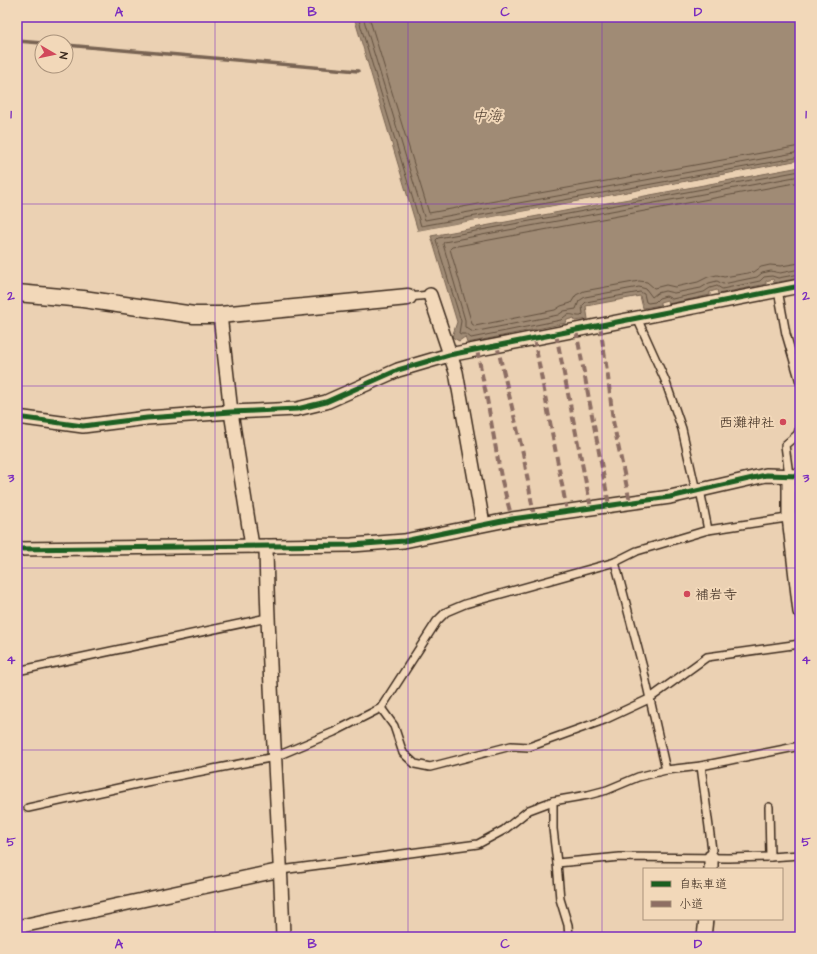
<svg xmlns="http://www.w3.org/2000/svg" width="817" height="954" font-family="'Architects Daughter','Klee One',sans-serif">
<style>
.water{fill:#a08b74;stroke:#786452}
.pier{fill:#ebd1b3}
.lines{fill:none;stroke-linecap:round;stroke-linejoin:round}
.shore{stroke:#635140;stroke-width:1}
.stream{stroke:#786452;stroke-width:3.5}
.service-casing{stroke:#3b2a1e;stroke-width:10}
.minor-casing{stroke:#3b2a1e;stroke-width:16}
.tertiary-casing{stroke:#3b2a1e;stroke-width:19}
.service{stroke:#f2d8b9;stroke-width:7}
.minor{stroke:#f2d8b9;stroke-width:13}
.tertiary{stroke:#f2d8b9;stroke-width:16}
.quiet{stroke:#8d6e63;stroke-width:4;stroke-dasharray:8 4;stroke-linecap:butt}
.cycleway-casing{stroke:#f2d8b9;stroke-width:8}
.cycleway{stroke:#1b5e20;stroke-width:5}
.grid{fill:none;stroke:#7b2cbf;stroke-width:1;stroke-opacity:0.55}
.poi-dot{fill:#d1495b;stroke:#f2d8b9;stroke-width:1.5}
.labels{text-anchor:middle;stroke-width:4;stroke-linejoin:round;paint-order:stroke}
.poi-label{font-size:14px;fill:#3b2a1e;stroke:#f2d8b9;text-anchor:end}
.water-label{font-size:15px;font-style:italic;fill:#544234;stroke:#f2d8b9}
.neatline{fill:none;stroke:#7b2cbf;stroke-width:1.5}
.grid-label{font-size:13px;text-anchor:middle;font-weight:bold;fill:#7b2cbf}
</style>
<rect width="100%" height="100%" fill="#ebd1b3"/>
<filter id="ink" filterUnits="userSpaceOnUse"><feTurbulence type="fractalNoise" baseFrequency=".025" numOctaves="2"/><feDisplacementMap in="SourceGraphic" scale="8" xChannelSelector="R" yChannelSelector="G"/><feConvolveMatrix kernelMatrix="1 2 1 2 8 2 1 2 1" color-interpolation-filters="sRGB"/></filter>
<g filter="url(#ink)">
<g class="water">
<path d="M354,17h446v143l-382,71z"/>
<path d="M800,167v111l-26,5 -1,-4 -7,2v3l-48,10 -1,-4 -7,2v3l-42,9 -1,-4 -7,2v3l-17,3 -3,-12 -54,10 2,13 -13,2 -1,-3 -7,2 -1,3 -99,20 -2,-6 -6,4 -7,-4 5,-15 -26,-86z"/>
</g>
<g class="pier">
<path d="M800,161v1l-244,46 -138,25 -1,-2z"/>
<path d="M800,165v1l-371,69 1,-1z"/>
</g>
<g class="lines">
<g class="shore">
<path d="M358,17l63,209 379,-69"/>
<path d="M363,17l62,203 375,-68"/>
<path d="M369,17l60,196 371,-67"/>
<path d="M800,171l-362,67 -2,2 25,81 -2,12 2,1h5l5,4 90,-18c9,-10 12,-3 20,-4l2,-2 -1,-8 4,-4 54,-10 4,2 2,8 2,1 7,-1 4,-4 7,-2 6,3 32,-7 6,-4 7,-2 5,3 38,-8 4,-4 8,-1 6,2 22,-4"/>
<path d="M800,176l-356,66 -1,2 22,76v7l8,5 85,-17 6,-4 12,-2 3,-8 6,-4 54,-10 7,2 6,8 5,-4 8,-2 9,2 27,-5 8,-5 8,-2 6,3 34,-7 5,-4 9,-2 9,2 20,-4"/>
<path d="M800,182l-348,65 -2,2 22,75 3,2 80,-16 6,-4 10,-3 5,-8 8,-4 55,-10 8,1 7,6 12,-3 9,2 23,-5 10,-5 9,-2 7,2 30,-5 7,-5 9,-2 11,1 19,-3"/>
</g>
<g class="stream">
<path d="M17,41l25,2"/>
<path d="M66,45l292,26"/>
</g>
<g class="service-casing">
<g id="service">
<path d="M778,290l8,44 14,48"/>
<path d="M408,297l22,-2"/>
<path d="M637,318l28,62 17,49 14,62"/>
<path d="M789,475l-4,-30 13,-11 2,-9"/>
<path d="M708,530l92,-14"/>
<path d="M17,671l250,-53"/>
<path d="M381,708l13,18 9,27 12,11 15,3 81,-21 18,1 75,-27 45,-21 58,-42 93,-13"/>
<path d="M701,766l11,84 -1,7"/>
<path d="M666,770l-23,-102 -28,-106 22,-11 71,-21 -8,-40"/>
<path d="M553,801v28l4,34 63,-6 108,1 42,-1"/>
<path d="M769,807l1,50 30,-2"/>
<path d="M28,808l118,-26 129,-25 59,-25 47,-24 56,-87 9,-9 19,-8 150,-42"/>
<path d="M557,863l3,36 8,26 1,12"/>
<path d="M281,870l197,-26 26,-14 25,-20 24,-9 35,-6 19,-5 31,-13 28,-7 35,-4 99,-20"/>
</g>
</g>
<g class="minor-casing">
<g id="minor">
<path d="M430,295l26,77 27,152"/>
<path d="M220,315l11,97 21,134"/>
<path d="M17,417l66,9 64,-8 84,-6 66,-3 29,-7 72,-32 51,-15 351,-69"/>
<path d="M789,475v42l11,95"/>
<path d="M266,546c2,130 13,260 17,391"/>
<path d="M17,549l335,-4 52,-4 108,-22 158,-22 96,-22 34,1"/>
<path d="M711,869v-12"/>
<path d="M17,927l264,-57"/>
<path d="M704,937l2,-18"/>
</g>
</g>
<g class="tertiary-casing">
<path id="tertiary" d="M17,293l66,6 111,16h26l188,-18"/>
</g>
<use href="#service" class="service"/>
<use href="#minor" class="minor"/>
<use href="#tertiary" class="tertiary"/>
<g class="quiet">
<path d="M600,326l8,51 5,44 17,81"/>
<path d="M576,330l33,175"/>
<path d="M556,334l35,174"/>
<path d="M534,338l33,173"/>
<path d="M497,345l26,108 11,63"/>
<path d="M477,350l10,49 14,78 11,42"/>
</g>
<g class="cycleway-casing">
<g id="cycleway">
<path d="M17,417l66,9 64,-8 84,-6 66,-3 29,-7 72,-32 51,-15 351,-69"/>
<path d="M17,549l335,-4 52,-4 108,-22 158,-22 96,-22 34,1"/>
</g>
</g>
<use href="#cycleway" class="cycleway"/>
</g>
</g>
<path class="grid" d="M215,17v920M408,17v920M602,17v920M17,204h783M17,386h783M17,568h783M17,750h783"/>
<g class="poi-dot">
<circle cx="783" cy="422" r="4"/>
<circle cx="687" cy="594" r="4"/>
</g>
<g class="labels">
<g class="poi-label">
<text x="775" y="427">西灘神社</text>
<text x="695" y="599" text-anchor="start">補岩寺</text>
</g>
<g class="water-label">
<text x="487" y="121">中海</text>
</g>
</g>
<rect width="817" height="954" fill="none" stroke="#f2d8b9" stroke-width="44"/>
<rect x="643" y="868" width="140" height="52" fill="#f2d8b9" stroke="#a9927b"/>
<rect x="651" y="881" width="20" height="6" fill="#1b5e20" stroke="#a9927b"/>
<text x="679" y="888" font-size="12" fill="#3b2a1e">自転車道</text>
<rect x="651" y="901" width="20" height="6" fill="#8d6e63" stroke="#a9927b"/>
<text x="679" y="908" font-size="12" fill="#3b2a1e">小道</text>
<g transform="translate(54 54) rotate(99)"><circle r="19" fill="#f2d8b9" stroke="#a9927b"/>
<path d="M0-3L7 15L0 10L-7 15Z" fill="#d1495b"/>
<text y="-6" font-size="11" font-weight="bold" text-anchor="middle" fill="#3b2a1e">N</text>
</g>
<rect x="22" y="22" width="773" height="910" class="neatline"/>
<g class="grid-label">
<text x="119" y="16">A</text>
<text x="312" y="16">B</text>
<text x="505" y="16">C</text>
<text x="698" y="16">D</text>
<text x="11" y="118">1</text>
<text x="806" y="118">1</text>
<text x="11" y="300">2</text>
<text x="806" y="300">2</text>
<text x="11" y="482">3</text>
<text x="806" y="482">3</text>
<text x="11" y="664">4</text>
<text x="806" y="664">4</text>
<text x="11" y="846">5</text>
<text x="806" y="846">5</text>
<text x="119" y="948">A</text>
<text x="312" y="948">B</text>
<text x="505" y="948">C</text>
<text x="698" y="948">D</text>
</g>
</svg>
